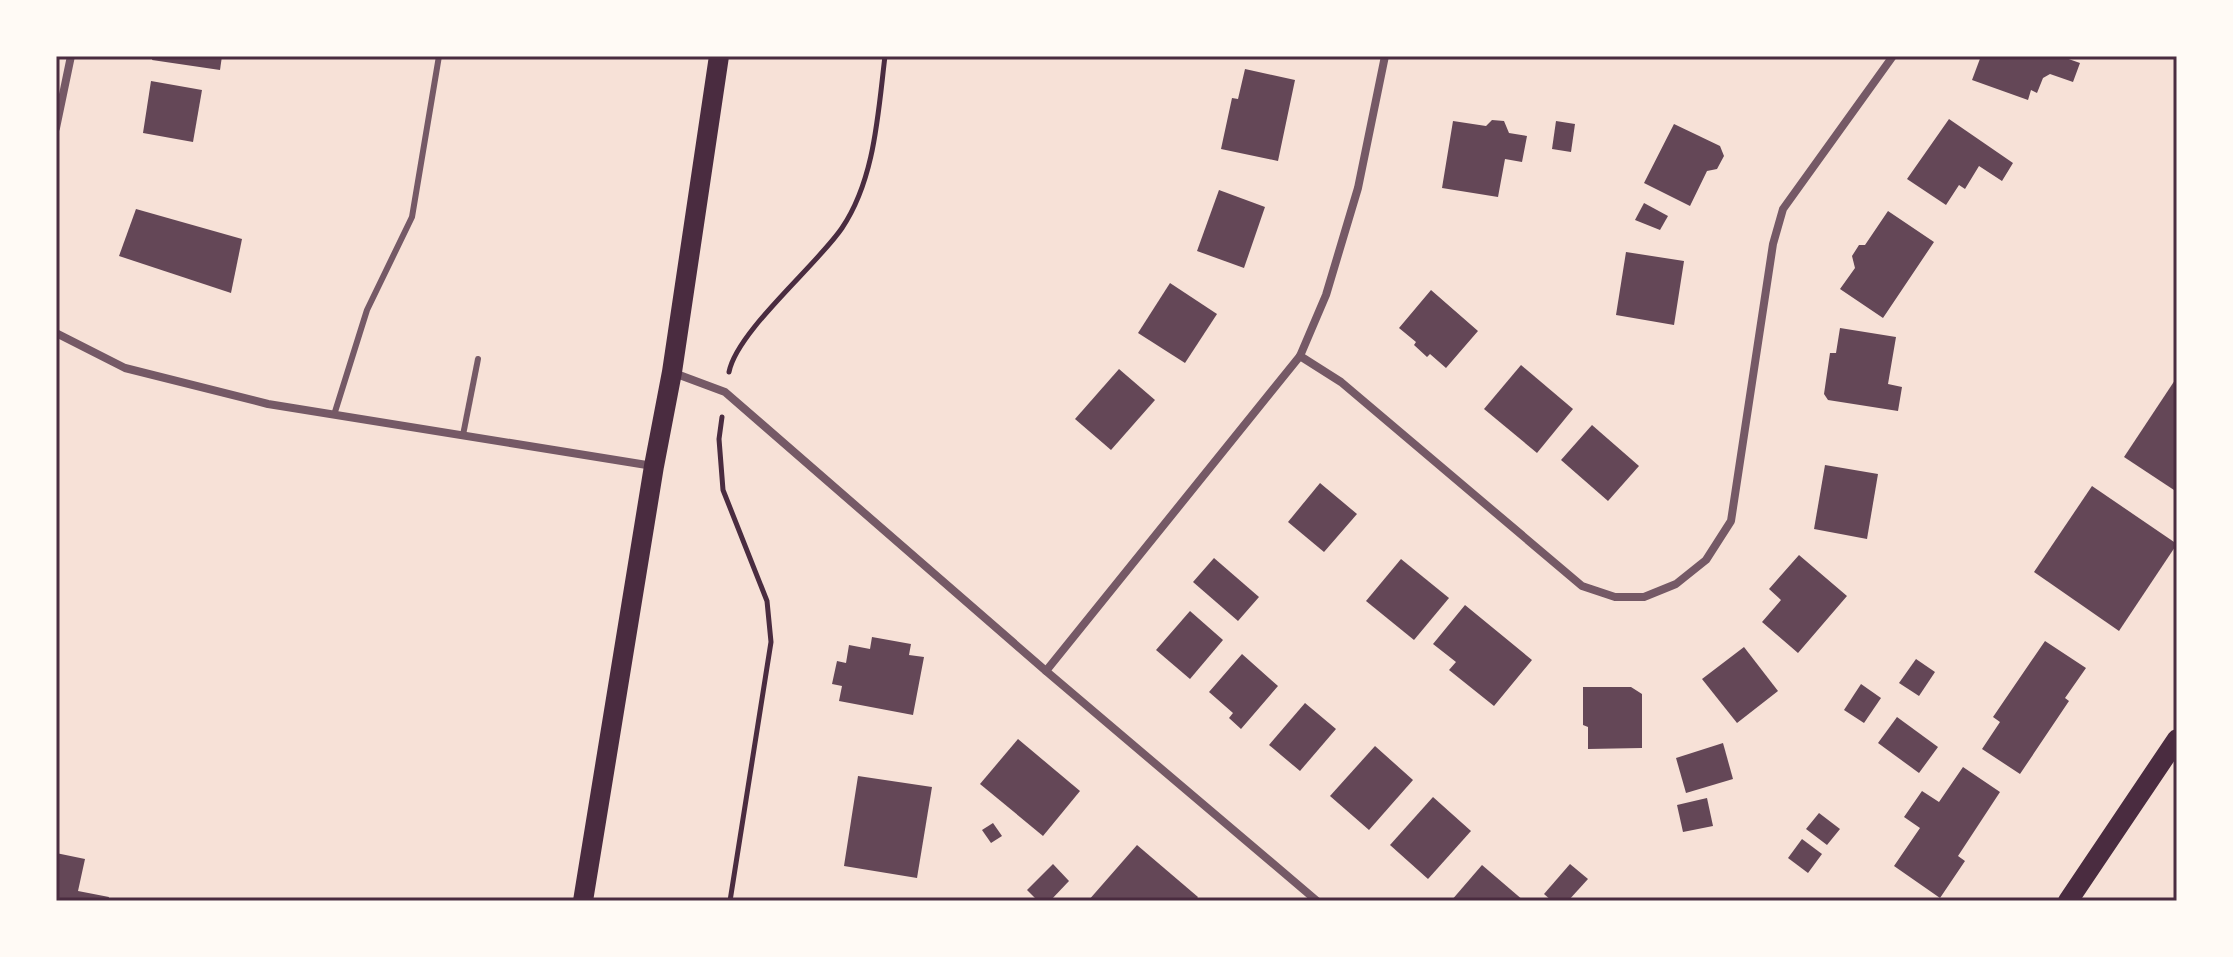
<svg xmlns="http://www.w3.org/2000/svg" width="2233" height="957" font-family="'DejaVu Sans',sans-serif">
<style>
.building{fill:#644757}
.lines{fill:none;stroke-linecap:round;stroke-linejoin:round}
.path{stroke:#4a2c40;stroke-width:5}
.service{stroke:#755966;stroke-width:6}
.minor{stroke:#755966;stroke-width:8}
.primary{stroke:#4a2c40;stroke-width:20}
.neatline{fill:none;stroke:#4a2c40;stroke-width:3}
</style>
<rect width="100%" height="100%" fill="#f7e1d7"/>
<g class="building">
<path d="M153,56h69l-2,14 -68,-10z"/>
<path d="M1981,56h79l20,7 -7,19 -23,-8 -7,4 -6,15 -6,-3 -3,10 -56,-20z"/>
<path d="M1245,69l50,11 -17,81 -57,-12 11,-51 6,1z"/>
<path d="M151,81l51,9 -9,52 -50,-9z"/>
<path d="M1949,119l64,44 -11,18 -23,-15 -14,23 -6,-4 -13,20 -39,-26z"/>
<path d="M1492,120l12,1 5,12 18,3 -5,26 -17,-3 -7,38 -56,-9 11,-67 33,5z"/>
<path d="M1556,121l19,3 -4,28 -19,-3z"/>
<path d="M1674,124l46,22 4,10 -7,13 -10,2 -17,35 -46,-23z"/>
<path d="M1219,190l46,17 -21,61 -47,-17z"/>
<path d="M1644,203l24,13 -8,14 -25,-10z"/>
<path d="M136,209l106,30 -11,54 -112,-37z"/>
<path d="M1888,211l46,31 -51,76 -43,-29 15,-21 -3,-12 7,-11h6z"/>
<path d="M1626,252l58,9 -10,64 -58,-10z"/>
<path d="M1170,283l47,31 -32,49 -47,-30z"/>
<path d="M1431,290l47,41 -32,37 -16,-14 -3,3 -13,-12 2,-3 -17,-14z"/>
<path d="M1840,328l56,9 -8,47 14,3 -4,24 -70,-11 -4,-6 6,-41h6z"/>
<path d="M1521,365l52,44 -36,44 -53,-44z"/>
<path d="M1119,369l36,31 -44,50 -36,-31z"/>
<path d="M2177,377v115l-53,-35z"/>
<path d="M1592,425l47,41 -31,35 -47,-41z"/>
<path d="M1825,465l53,9 -11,65 -53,-10z"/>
<path d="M1320,483l37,31 -33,38 -36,-30z"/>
<path d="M2092,486l85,58 -58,87 -85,-59z"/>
<path d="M1799,555l48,41 -49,57 -36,-31 19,-22 -12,-11z"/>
<path d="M1214,558l45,39 -21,24 -45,-39z"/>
<path d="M1401,559l48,39 -35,42 -48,-39z"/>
<path d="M1465,605l67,55 -38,46 -45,-36 7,-8 -23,-18z"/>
<path d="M1190,611l33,29 -33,39 -34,-29z"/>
<path d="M872,637l39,7 -2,11 15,2 -11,58 -74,-14 3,-15 -10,-2 5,-23 9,2 3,-18 21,4z"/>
<path d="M2045,641l41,27 -21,30 4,3 -49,73 -38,-25 18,-27 -7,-5z"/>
<path d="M1744,647l34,44 -41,32 -35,-44z"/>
<path d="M1242,654l36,32 -37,43 -12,-11 4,-5 -24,-21z"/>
<path d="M1916,659l19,13 -16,24 -20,-13z"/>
<path d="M1861,684l20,14 -17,25 -20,-13z"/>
<path d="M1583,687h48l11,7v54l-54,1v-22l-5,-2z"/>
<path d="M1305,703l31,26 -36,42 -31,-26z"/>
<path d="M1897,717l41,30 -19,26 -41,-30z"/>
<path d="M1018,739l62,52 -37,45 -63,-52z"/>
<path d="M1723,743l10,36 -47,14 -10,-35z"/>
<path d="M1375,746l38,34 -44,50 -39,-34z"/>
<path d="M1963,767l37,25 -42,64 7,5 -25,37 -46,-32 26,-38 -16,-11 18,-26 17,11z"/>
<path d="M858,776l74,11 -15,91 -73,-12z"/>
<path d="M1433,797l38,34 -43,48 -38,-34z"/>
<path d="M1707,798l6,28 -30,6 -6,-27z"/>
<path d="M1819,813l21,16 -13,16 -21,-16z"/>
<path d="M993,823l9,13 -11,7 -9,-13z"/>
<path d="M1802,839l20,15 -14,19 -20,-15z"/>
<path d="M1137,845l61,52 -3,4h-107z"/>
<path d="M56,853l29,6 -7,32 31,6 -1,4h-52z"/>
<path d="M1053,864l16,17 -19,20h-12l-11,-11z"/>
<path d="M1570,864l18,15 -20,22h-16l-8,-7z"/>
<path d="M1482,865l42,36h-73z"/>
</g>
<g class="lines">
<g class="path">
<path d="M729,372c8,-41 88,-107 113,-144 33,-49 36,-115 43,-172"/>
<path d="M722,417l-3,22 4,51 44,111 4,41 -41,259"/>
</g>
<g class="service">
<path d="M334,415l33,-105 45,-93 27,-161"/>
<path d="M463,435l15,-76"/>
</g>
<g class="minor">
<path d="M56,128l15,-72"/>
<path d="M56,333l69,35 143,36 385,62"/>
<path d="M1300,356l41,26 241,204 33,11h29l32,-13 30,-24 25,-39 42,-277 10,-35 110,-153"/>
<path d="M674,373l51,19 321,279 271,230"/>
<path d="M1046,671l254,-315 26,-61 32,-107 27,-132"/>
</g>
<g class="primary">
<path d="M583,901l71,-435 18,-94 47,-316"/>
<path d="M2068,901l109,-162"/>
</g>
</g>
<rect width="2233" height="957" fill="none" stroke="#fffaf5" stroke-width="116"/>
<rect x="58" y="58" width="2117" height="841" class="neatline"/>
</svg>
